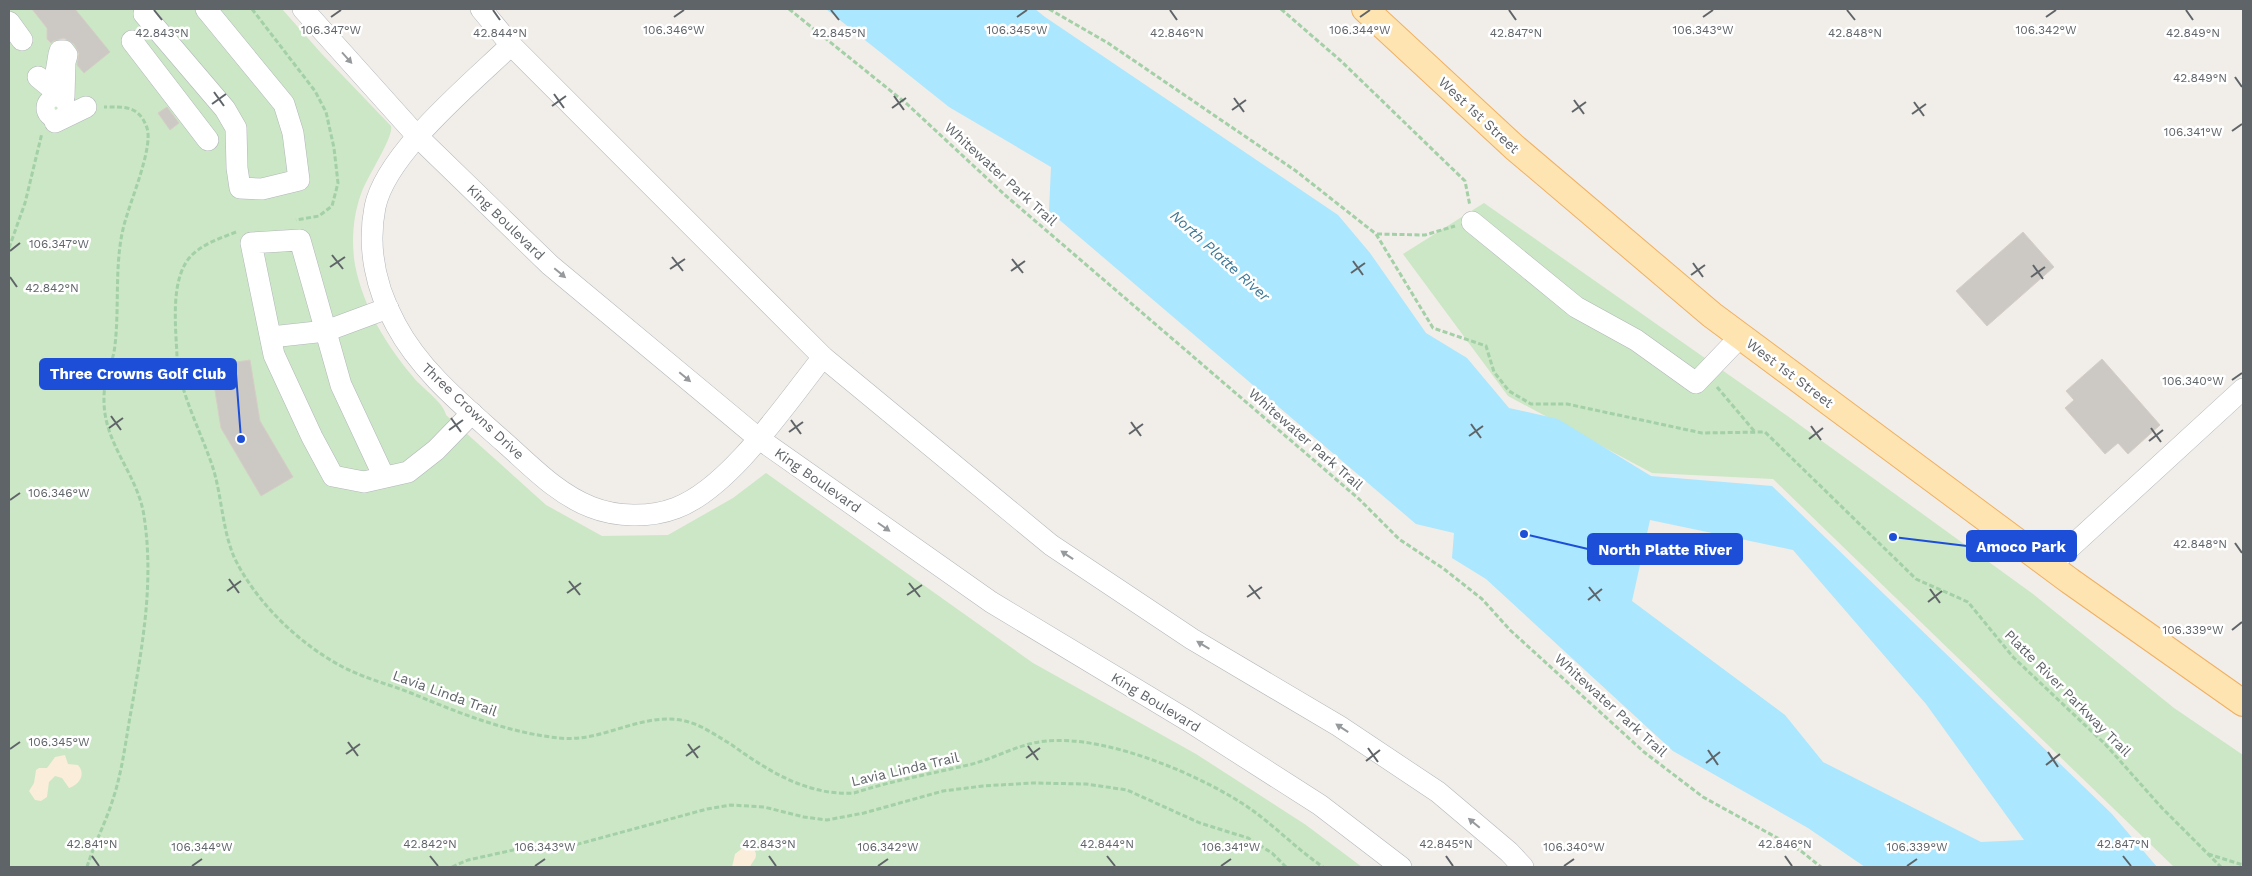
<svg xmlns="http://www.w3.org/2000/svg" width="2252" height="876" font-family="'Work Sans',sans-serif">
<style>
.green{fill:#cbe7c5}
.sand{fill:#faedd9}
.water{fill:#abe7fe;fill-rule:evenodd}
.building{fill:#ccc8c4;stroke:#d6cec6}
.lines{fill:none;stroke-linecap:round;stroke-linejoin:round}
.minor-casing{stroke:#b3b6ba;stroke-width:22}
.major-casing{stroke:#f0b062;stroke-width:28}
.path{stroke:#a3d0a7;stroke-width:3;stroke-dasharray:5 2.5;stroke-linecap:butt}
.minor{stroke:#fff;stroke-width:21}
.major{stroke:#fee4b0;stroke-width:26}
.oneway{fill:#979a9d}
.ticks{fill:none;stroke:#5f6468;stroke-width:2}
.labels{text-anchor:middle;stroke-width:5;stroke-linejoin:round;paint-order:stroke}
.street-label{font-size:14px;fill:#5f6468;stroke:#fff}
.water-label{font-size:15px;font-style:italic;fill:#3d7896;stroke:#fff}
.ticks-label{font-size:12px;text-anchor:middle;fill:#5f6468;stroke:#fff;stroke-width:5;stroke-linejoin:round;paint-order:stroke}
.leader{fill:none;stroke:#1d4ed8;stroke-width:2}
.callout-dot{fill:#1d4ed8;stroke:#fff;stroke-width:2}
.callout{fill:#1d4ed8;stroke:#1d4ed8;stroke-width:2}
.callout-label{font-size:15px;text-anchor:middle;font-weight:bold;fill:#fff}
</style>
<rect width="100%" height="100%" fill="#f1ede8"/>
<g class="green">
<path d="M9,9h273l39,44 70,73c3,11 -25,52 -30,68 -8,22 -10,48 -6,71 9,44 31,80 59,113 8,10 30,25 32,37l100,90 56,31 66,-1 65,-37 33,-25 267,190 163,91 110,71 56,42h-1353z"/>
<path d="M1484,203l302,212 247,179 141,114 69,47v112h-69l-401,-388 -121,-6 -144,-77 -105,-142z"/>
</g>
<g class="sand">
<path d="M65,755l3,9 10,1c8,9 2,19 -9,23l-7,-10 -7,-2 -6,6 -2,15 -6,4 -6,-1 -6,-9 5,-8 2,-13 3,-2h8l8,-11z"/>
<path d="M744,847l9,1c7,9 0,12 -3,19h-18l3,-13z"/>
</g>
<path class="water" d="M826,9h209l10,8 293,198 32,38 56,80 41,25 42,50 49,11 93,57 121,10 340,328 45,53h-292l-57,-39 -135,-77 -187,-172 -34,-21 2,-25 -38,-9 -367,-313 2,-44 -102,-60zM1650,520l143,30 133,154 98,136 -43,2 -158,-80 -38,-47 -153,-114z"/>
<g class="building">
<path d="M32,9h43l35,43 -26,21 -7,-8 2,-12 -5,-9 -10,-6 -11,3 -2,2 -4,-4v-11z"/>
<path d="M167,107l12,16 -9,7 -12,-17z"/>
<path d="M2023,232l31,35 -67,59 -31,-35z"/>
<path d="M2102,359l58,66 -32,29 -10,-11 -13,11 -40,-46 9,-8 -8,-9z"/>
<path d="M250,360l10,61 33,56 -32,19 -40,-68 -10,-62z"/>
</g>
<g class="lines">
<g class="minor-casing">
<g id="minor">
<path d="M145,9l-1,5 81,95 11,19 1,40 3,20 22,1 37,-9 -6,-47 -9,-29 -78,-95"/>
<path d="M303,9l114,127 133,129 208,173 233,164 196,118 133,85 81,62"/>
<path d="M481,9l30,36 312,312 228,188 141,94 147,87 99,66 71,60 14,15"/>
<path d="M9,22l13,18"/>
<path d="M132,41l76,99"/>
<path d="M511,45c-39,38 -125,108 -136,162 -8,41 1,82 21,118 25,47 69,82 108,117 26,23 53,52 87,65 25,10 59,11 85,1 54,-20 111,-106 147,-151"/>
<path d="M38,77l11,9 5,-1 5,-31 1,-3h4l3,4 -2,7 -1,35"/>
<circle cx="56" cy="108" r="9"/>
<path d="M55,122l31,-15"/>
<path d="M1472,222l104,85 60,33 60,43 45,-47"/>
<path d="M271,337l55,-6 62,-23"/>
<path d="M384,477l-43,-92 -41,-145 -49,3 23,112 38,82 21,39 31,6 44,-10 28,-22 36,-37"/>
<path d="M2050,566l193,-177"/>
</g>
</g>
<g class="major-casing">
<path id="major" d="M1365,9l149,138 198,168 358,266 173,122"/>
</g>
<g class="path">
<path d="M252,9l63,82 11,21 8,36 4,35 -6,23 -13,10 -23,4"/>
<path d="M789,9l118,95 98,91 354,304 40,40 45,30 38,30 28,31 134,122 59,45 98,54 20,16"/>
<path d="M1049,9l59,34 188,128 80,63 57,94 53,18 8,26 15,19 22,13h36l135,29 63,-1 151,147 52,23 45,55 92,87 57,64 59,59"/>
<path d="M1281,9l60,52 124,120 5,25"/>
<path d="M236,232c-15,6 -31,11 -43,22 -24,22 -17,73 -16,103 2,34 25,77 36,111 9,29 9,60 21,89 21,44 64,86 107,109 24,13 51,19 75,29 45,19 94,38 143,43 44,5 83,-27 126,-17 17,4 32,15 47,24 36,26 76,51 122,48 37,-12 76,-19 114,-28 27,-6 51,-22 79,-24 60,-6 157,35 205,69 25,18 46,40 71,57"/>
<path d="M1377,234l48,1 30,-9"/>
<path d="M9,248l16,-45 17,-70"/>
<path d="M1717,387l38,45"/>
<path d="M2208,854l35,11"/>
<path d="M87,867c7,-23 19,-45 26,-68 10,-30 13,-62 19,-93 11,-64 22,-125 12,-190 -6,-41 -40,-72 -40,-115 -1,-20 9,-37 11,-56 5,-43 -2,-89 12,-130 6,-20 26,-69 20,-87 -8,-23 -23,-21 -43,-21"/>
<path d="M452,867l16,-7 50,-11 53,-3 136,-37 24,-4 33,2 40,10 23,3 37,-7 79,-22 40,-5 50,-3 53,1 41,6 73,33 48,15 24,15 14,14"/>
</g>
<use href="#minor" class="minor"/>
<use href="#major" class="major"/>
</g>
<defs><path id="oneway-solid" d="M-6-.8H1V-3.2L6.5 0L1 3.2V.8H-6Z" transform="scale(1.25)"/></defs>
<g class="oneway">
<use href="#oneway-solid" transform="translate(347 58) rotate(48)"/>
<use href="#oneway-solid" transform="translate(560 273) rotate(40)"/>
<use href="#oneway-solid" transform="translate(685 377) rotate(40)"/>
<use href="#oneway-solid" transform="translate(884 527) rotate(35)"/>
<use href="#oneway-solid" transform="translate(1067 555) rotate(-146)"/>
<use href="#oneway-solid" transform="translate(1203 645) rotate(-149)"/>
<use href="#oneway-solid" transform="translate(1342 728) rotate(-147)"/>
<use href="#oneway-solid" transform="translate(1474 823) rotate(-140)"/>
</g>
<path class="ticks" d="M154,10l8,10M493,10l7,10M831,10l8,10M1170,10l7,10M1509,10l7,10M1847,10l8,10M2186,10l7,10M331,17l10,-7M674,17l10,-7M1017,17l10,-7M1360,17l10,-7M1703,17l10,-7M2046,17l10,-7M2235,77l7,10M214,92l10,14M554,94l10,14M894,96l10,14M1234,98l10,14M1574,100l10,14M1914,102l10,14M212,104l14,-10M552,106l14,-10M892,108l14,-10M1232,110l14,-10M1572,112l14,-10M1912,114l14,-10M2232,131l10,-7M10,251l10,-8M332,255l11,14M672,257l11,14M1012,259l11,14M1353,261l10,14M1693,263l10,14M2033,265l10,14M330,267l15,-10M670,269l15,-10M1011,271l14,-10M1351,273l14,-10M1691,275l14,-10M10,277l7,10M2031,277l14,-10M2232,380l10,-7M111,416l10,14M451,418l10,14M791,420l10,14M1131,422l10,14M1471,424l10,14M1811,426l10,14M109,428l14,-10M2151,428l10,14M449,430l14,-10M789,432l14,-10M1129,434l14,-10M1469,436l14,-10M1809,439l14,-11M2149,441l14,-11M10,500l10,-7M2235,543l7,10M229,579l10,14M569,581l11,14M909,583l11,14M1249,585l11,14M1589,587l11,14M1930,589l10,14M227,591l14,-10M567,593l14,-10M907,595l15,-10M1247,597l15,-10M1588,600l14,-11M1928,602l14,-11M2232,630l10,-8M348,742l10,14M688,744l10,14M1028,746l10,14M1368,748l10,14M10,749l10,-7M1708,750l10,15M2048,752l10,15M346,754l14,-10M686,756l14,-10M1026,758l14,-10M1366,761l14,-11M1706,763l14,-11M2046,765l14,-11M92,856l7,10M430,856l8,10M769,856l7,10M1107,856l8,10M1446,856l7,10M1785,856l7,10M2123,856l8,10M192,866l10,-7M535,866l10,-7M878,866l10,-7M1221,866l10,-7M1564,866l10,-7M1907,866l10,-7"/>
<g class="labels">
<g class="street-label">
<text transform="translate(1479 115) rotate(43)" y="5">West 1st Street</text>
<text transform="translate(1001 174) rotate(42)" y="5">Whitewater Park Trail</text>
<text transform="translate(506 222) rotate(44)" y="5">King Boulevard</text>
<text transform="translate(1790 373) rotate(37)" y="5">West 1st Street</text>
<text transform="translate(473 411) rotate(43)" y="5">Three Crowns Drive</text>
<text transform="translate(1306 439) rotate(41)" y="5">Whitewater Park Trail</text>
<text transform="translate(818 480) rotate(35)" y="5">King Boulevard</text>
<text transform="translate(445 693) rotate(20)" y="5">Lavia Linda Trail</text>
<text transform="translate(2068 693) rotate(45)" y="5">Platte River Parkway Trail</text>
<text transform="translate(1156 702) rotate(31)" y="5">King Boulevard</text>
<text transform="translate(1611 705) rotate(42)" y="5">Whitewater Park Trail</text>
<text transform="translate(905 769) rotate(-13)" y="5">Lavia Linda Trail</text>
</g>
<g class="water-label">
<text transform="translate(1220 256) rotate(42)" y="5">North Platte River</text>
</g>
</g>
<g class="ticks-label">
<text x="331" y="34">106.347°W</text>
<text x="674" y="34">106.346°W</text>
<text x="1017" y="34">106.345°W</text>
<text x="1360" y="34">106.344°W</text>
<text x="1703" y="34">106.343°W</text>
<text x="2046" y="34">106.342°W</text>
<text x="162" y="37">42.843°N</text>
<text x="500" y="37">42.844°N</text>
<text x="839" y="37">42.845°N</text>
<text x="1177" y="37">42.846°N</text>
<text x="1516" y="37">42.847°N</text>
<text x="1855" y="37">42.848°N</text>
<text x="2193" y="37">42.849°N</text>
<text x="2200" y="82">42.849°N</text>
<text x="2193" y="136">106.341°W</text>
<text x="59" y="248">106.347°W</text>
<text x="52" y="292">42.842°N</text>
<text x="2193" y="385">106.340°W</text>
<text x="59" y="497">106.346°W</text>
<text x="2200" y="548">42.848°N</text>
<text x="2193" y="634">106.339°W</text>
<text x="59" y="746">106.345°W</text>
<text x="92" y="848">42.841°N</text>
<text x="430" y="848">42.842°N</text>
<text x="769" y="848">42.843°N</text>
<text x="1107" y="848">42.844°N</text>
<text x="1446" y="848">42.845°N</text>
<text x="1785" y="848">42.846°N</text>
<text x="2123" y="848">42.847°N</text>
<text x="202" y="851">106.344°W</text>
<text x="545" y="851">106.343°W</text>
<text x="888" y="851">106.342°W</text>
<text x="1231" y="851">106.341°W</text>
<text x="1574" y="851">106.340°W</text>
<text x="1917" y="851">106.339°W</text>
</g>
<path class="leader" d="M241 439L236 374M1893 537L1967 546M1524 534L1588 549"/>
<g class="callout-dot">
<circle cx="241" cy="439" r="5"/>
<circle cx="1893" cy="537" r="5"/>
<circle cx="1524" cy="534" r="5"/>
</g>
<g class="callout">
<rect x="40" y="359" width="196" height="30" rx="5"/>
<rect x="1967" y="531" width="109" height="30" rx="5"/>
<rect x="1588" y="534" width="154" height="30" rx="5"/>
</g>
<g class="callout-label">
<text x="138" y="379">Three Crowns Golf Club</text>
<text x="2021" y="552">Amoco Park</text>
<text x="1665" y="555">North Platte River</text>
</g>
<rect width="2252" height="876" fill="none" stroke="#5f6468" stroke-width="20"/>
</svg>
